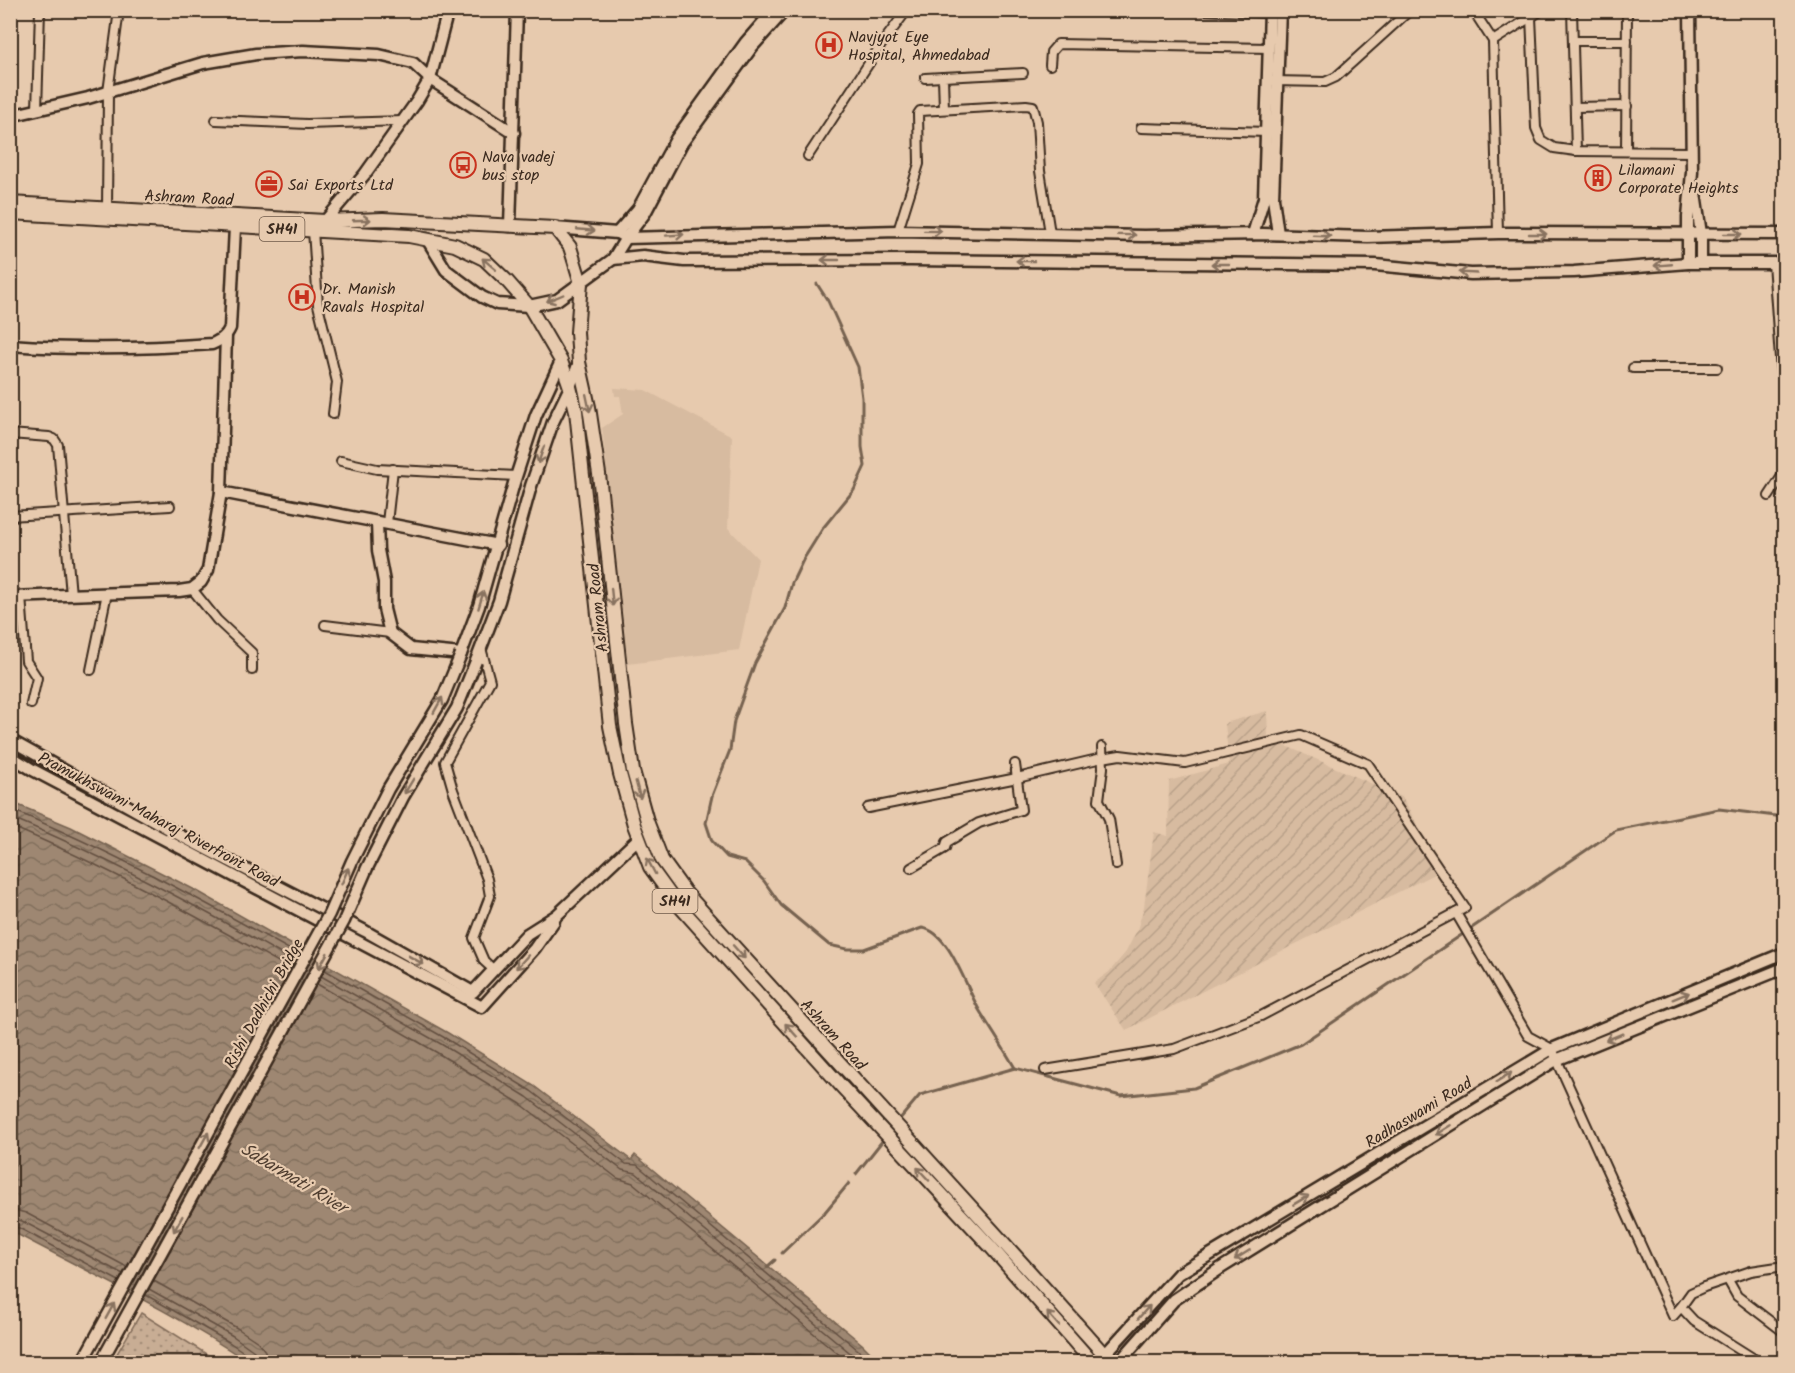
<svg xmlns="http://www.w3.org/2000/svg" width="1795" height="1373" font-family="Kalam,sans-serif">
<style>
.built{fill:#d7bba0}
.industrial{fill:url(#industrial-furrows)}
.park{fill:url(#park-dots);stroke:#826c59;stroke-width:1.5}
.water{fill:url(#water-waves);stroke:#766250;stroke-width:1.5}
.lines{fill:none;stroke-linecap:round;stroke-linejoin:round}
.shore{stroke:#634f40;stroke-width:1.5}
.stream{stroke:#766250;stroke-width:3}
.street-casing{stroke:#3b2a1e;stroke-width:12}
.secondary-casing{stroke:#3b2a1e;stroke-width:15}
.primary-casing{stroke:#3b2a1e;stroke-width:16}
.street{stroke:#e7caae;stroke-width:8}
.secondary{stroke:#e7caae;stroke-width:10}
.primary{stroke:#e7caae;stroke-width:12}
.secondary-bridge-casing{stroke:#3b2a1e;stroke-width:15;stroke-linecap:butt}
.secondary-bridge{stroke:#e7caae;stroke-width:10}
.oneway{stroke:#88725f}
.labels{text-anchor:middle;stroke-width:4.5;stroke-linejoin:round;paint-order:stroke}
.shield{fill:#e7caae;stroke:#6f5a49;stroke-width:1.5}
.shield-label{font-size:15px;font-weight:bold;fill:#3b2a1e}
.poi-label{font-size:16px;fill:#3b2a1e;stroke:#e7caae;text-anchor:start}
.street-label{font-size:16px;fill:#3b2a1e;stroke:#e7caae}
.water-label{font-size:18px;font-style:italic;fill:#4f3d2f;stroke:#e7caae}
</style>
<defs>
<pattern id="industrial-furrows" width="10" height="10" patternUnits="userSpaceOnUse" patternTransform="scale(1.5)"><rect width="10" height="10" fill="#d7bba0"/><path d="M-1 1l2-2M0 10L10 0M9 11l2-2" fill="none" stroke="#b9a189"/></pattern>
<pattern id="park-dots" width="8" height="8" patternUnits="userSpaceOnUse" patternTransform="scale(1.5)"><rect width="8" height="8" fill="#c8ad94"/><path d="M2 2h.1M6 6h.1" fill="none" stroke="#a48d78" stroke-width="1.8" stroke-linecap="round"/></pattern>
<pattern id="water-waves" width="16" height="10" patternUnits="userSpaceOnUse" patternTransform="scale(1.5)"><rect width="16" height="10" fill="#9e8772"/><path d="M0 5q4-4 8 0t8 0" fill="none" stroke="#826f5d"/></pattern>
</defs>
<rect width="100%" height="100%" fill="#e7caae"/>
<filter id="ink" filterUnits="userSpaceOnUse"><feTurbulence type="fractalNoise" baseFrequency=".0167" numOctaves="2"/><feDisplacementMap in="SourceGraphic" scale="12" xChannelSelector="R" yChannelSelector="G"/><feConvolveMatrix kernelMatrix="1 2 1 2 8 2 1 2 1" color-interpolation-filters="sRGB"/></filter>
<g filter="url(#ink)">
<path class="built" d="M614,388l31,2 87,46 -4,92 30,31 -19,91 -111,14 -26,-236 21,-14 -3,-18h-5z"/>
<path class="industrial" d="M1267,711l1,27 134,59 21,38 11,39 -308,156 -32,-47 15,-11 17,-20 11,-22 7,-23 10,-75 14,4 1,-55 60,-17 -4,-41z"/>
<path class="park" d="M141,1313l78,49h-107z"/>
<path class="water" d="M11,802l60,25 126,64 251,142 86,53 97,74 4,-5 227,189 18,18h-632c-74,-50 -158,-89 -237,-131z"/>
<g class="lines">
<g class="shore">
<path d="M10,809c100,41 195,93 289,146"/>
<path d="M10,817c99,41 192,92 285,145"/>
<path d="M10,826c98,41 189,92 281,143"/>
<path d="M325,970l120,68 86,53 95,73 11,1 220,184 14,13"/>
<path d="M321,976l120,68 86,53 95,73 14,3 225,189"/>
<path d="M317,984l119,68 85,52 96,74 16,5 215,179"/>
<path d="M10,1209l16,4 101,54"/>
<path d="M10,1218l12,3 101,53"/>
<path d="M10,1226l9,2 100,53"/>
<path d="M154,1281l83,47 21,14 7,9 2,11"/>
<path d="M149,1289l84,47 21,15 4,11"/>
<path d="M146,1295l83,47 19,13 3,7"/>
</g>
<g class="stream">
<path d="M817,284l11,17 30,66 4,31v49l3,19 -11,24 -31,38 -20,32 -11,23 -7,25 -30,55 -21,58 -4,29 -18,46 -6,27 6,18 15,16 18,5 19,19 17,24 48,40 18,4h17l58,-21c28,3 45,63 59,85 11,18 23,36 34,55"/>
<path d="M899,1120l21,-25 95,-27 106,28 73,-8 107,-44 315,-214 103,-21 65,8"/>
<path d="M856,1174l27,-34"/>
<path d="M782,1253l43,-41 24,-29"/>
<path d="M767,1267l8,-7"/>
</g>
<g class="street-casing">
<g id="street">
<path d="M1198,10l72,3"/>
<path d="M1473,10l20,31 49,-31"/>
<path d="M1572,10l4,141"/>
<path d="M1531,17l5,111 5,12 13,8 22,3 115,1"/>
<path d="M1493,41l5,192"/>
<path d="M1573,41h54"/>
<path d="M1050,65l1,-13 7,-8 211,4"/>
<path d="M925,78l18,-1"/>
<path d="M1273,81l52,1 11,-5 74,-67"/>
<path d="M1575,107l52,-1"/>
<path d="M944,109l-1,-32 80,-4"/>
<path d="M37,110l3,-100"/>
<path d="M216,120l91,4 96,-3"/>
<path d="M1141,128l126,4"/>
<path d="M1626,151l1,-141"/>
<path d="M808,156l73,-111 26,-35"/>
<path d="M107,209l1,-117 11,-82"/>
<path d="M313,230l5,75 19,77 -4,32"/>
<path d="M898,231l21,-67 -1,-50 2,-3 106,-6 7,1 4,16 3,49 10,62"/>
<path d="M1773,263l8,109 3,1"/>
<path d="M1633,368h84"/>
<path d="M10,434l39,3 5,2 4,6 13,150"/>
<path d="M341,461l36,8 139,7"/>
<path d="M1769,496l15,-23"/>
<path d="M10,516l160,-10"/>
<path d="M387,523l6,-54"/>
<path d="M192,589l25,31 35,33v17"/>
<path d="M21,596l5,65 11,17 -6,26"/>
<path d="M325,625l65,8"/>
<path d="M481,648l9,33 -45,81 8,28 34,89 3,17 -16,42 10,23 10,9"/>
<path d="M91,670l16,-77"/>
<path d="M1102,747l1,21 -4,32 10,19 7,46"/>
<path d="M868,808l149,-30 85,-20 18,-3 65,8 116,-28 67,29 97,144 -204,108 -87,33 -129,21"/>
<path d="M911,868l34,-20 2,-6 32,-19 42,-13 -6,-46"/>
<path d="M1456,913l72,123 24,13 121,267 8,-9"/>
<path d="M1728,1280l9,16 47,36"/>
<path d="M1759,1362l-65,-41 -13,-14 10,-14 13,-6 47,-16 33,-5"/>
</g>
</g>
<g class="secondary-casing">
<g id="secondary">
<path d="M10,116l78,-18 115,-35 53,-9 47,-3 76,4 34,8 17,16 84,54"/>
<path d="M1695,193l6,41v28"/>
<path d="M325,221l40,-47 52,-73 13,-22 18,-69"/>
<path d="M510,226l7,-216"/>
<path d="M555,228l62,5 9,5 272,-7 246,5 119,-2 105,3 130,-4 286,1"/>
<path d="M617,233l21,-24 38,-70 70,-97 28,-32"/>
<path d="M1253,234l11,-36 6,-188"/>
<path d="M1278,234l-5,-36 7,-188"/>
<path d="M427,239l19,31 36,27 15,7 32,2 28,-6 56,-41 13,-21 19,-25 37,-70 70,-96 33,-37"/>
<path d="M613,259l30,-3 41,5 226,-1 465,5 96,9 103,-2 114,-9h96"/>
<path d="M1688,263v-46l4,-45 -2,-162"/>
<path d="M10,345c68,5 135,4 202,-1 9,-4 14,-7 18,-16l5,-101"/>
<path d="M221,492l277,53"/>
<path d="M377,522l1,28 6,32v27l6,24 21,16 50,5 18,-48 35,-123 22,-68 25,-54"/>
<path d="M10,597l169,-6 13,-2 9,-7 7,-12 13,-78 5,-156"/>
<path d="M476,661l23,-60 32,-115 22,-64 17,-35 9,-25"/>
<path d="M10,740l173,97 182,94 108,61 54,-58 30,-19 82,-77"/>
<path d="M10,756l23,14 449,237 53,-59 19,-27"/>
<path d="M1098,1362l80,-88 374,-225 232,-96"/>
<path d="M1119,1362l55,-62 47,-32 335,-208 228,-92"/>
</g>
</g>
<g class="primary-casing">
<g id="primary">
<path d="M10,203l315,18 58,-2 172,9 15,19 11,36 -4,49 2,30 10,45 10,67 27,250 7,47 14,50 15,39 23,32c141,157 285,312 426,470"/>
<path d="M10,213l399,23 46,9 29,14 23,22 22,25 32,55 9,26 6,24 34,315 10,48 14,51 16,42 24,33 168,187 148,159 102,116"/>
</g>
</g>
<use href="#street" class="street"/>
<use href="#secondary" class="secondary"/>
<use href="#primary" class="primary"/>
<g class="secondary-bridge-casing">
<g id="secondary-bridge">
<path d="M82,1362l247,-448 23,-53 36,-72 54,-89 19,-46"/>
<path d="M101,1362l243,-441 23,-53 36,-71 54,-89 19,-47"/>
</g>
</g>
<use href="#secondary-bridge" class="secondary-bridge"/>
</g>
<defs><path id="oneway-shaft" d="M-6 0H5M1.5-3L5.5 0L1.5 3" fill="none" stroke-width="1.6" stroke-linecap="round" stroke-linejoin="round" transform="scale(1.5)"/></defs>
<g class="oneway">
<use href="#oneway-shaft" transform="translate(362 220) rotate(-2)"/>
<use href="#oneway-shaft" transform="translate(586 230) rotate(5)"/>
<use href="#oneway-shaft" transform="translate(933 231) rotate(1)"/>
<use href="#oneway-shaft" transform="translate(1538 234)"/>
<use href="#oneway-shaft" transform="translate(1733 234)"/>
<use href="#oneway-shaft" transform="translate(675 235) rotate(-4)"/>
<use href="#oneway-shaft" transform="translate(1127 235) rotate(1)"/>
<use href="#oneway-shaft" transform="translate(1322 236) rotate(2)"/>
<use href="#oneway-shaft" transform="translate(830 260) rotate(180)"/>
<use href="#oneway-shaft" transform="translate(1025 261) rotate(-179)"/>
<use href="#oneway-shaft" transform="translate(489 264) rotate(-140)"/>
<use href="#oneway-shaft" transform="translate(1220 264) rotate(180)"/>
<use href="#oneway-shaft" transform="translate(1663 265) rotate(175)"/>
<use href="#oneway-shaft" transform="translate(1468 273) rotate(-177)"/>
<use href="#oneway-shaft" transform="translate(555 298) rotate(157)"/>
<use href="#oneway-shaft" transform="translate(588 403) rotate(78)"/>
<use href="#oneway-shaft" transform="translate(541 455) rotate(109)"/>
<use href="#oneway-shaft" transform="translate(612 597) rotate(84)"/>
<use href="#oneway-shaft" transform="translate(481 600) rotate(-73)"/>
<use href="#oneway-shaft" transform="translate(438 705) rotate(-61)"/>
<use href="#oneway-shaft" transform="translate(409 786) rotate(121)"/>
<use href="#oneway-shaft" transform="translate(638 790) rotate(75)"/>
<use href="#oneway-shaft" transform="translate(651 866) rotate(-118)"/>
<use href="#oneway-shaft" transform="translate(345 876) rotate(-67)"/>
<use href="#oneway-shaft" transform="translate(739 952) rotate(48)"/>
<use href="#oneway-shaft" transform="translate(416 960) rotate(29)"/>
<use href="#oneway-shaft" transform="translate(323 961) rotate(119)"/>
<use href="#oneway-shaft" transform="translate(522 962) rotate(132)"/>
<use href="#oneway-shaft" transform="translate(1681 996) rotate(-22)"/>
<use href="#oneway-shaft" transform="translate(791 1030) rotate(-132)"/>
<use href="#oneway-shaft" transform="translate(1614 1037) rotate(158)"/>
<use href="#oneway-shaft" transform="translate(1504 1077) rotate(-31)"/>
<use href="#oneway-shaft" transform="translate(1443 1130) rotate(148)"/>
<use href="#oneway-shaft" transform="translate(204 1140) rotate(-61)"/>
<use href="#oneway-shaft" transform="translate(923 1174) rotate(-133)"/>
<use href="#oneway-shaft" transform="translate(1301 1200) rotate(-31)"/>
<use href="#oneway-shaft" transform="translate(178 1224) rotate(119)"/>
<use href="#oneway-shaft" transform="translate(1242 1255) rotate(148)"/>
<use href="#oneway-shaft" transform="translate(110 1311) rotate(-61)"/>
<use href="#oneway-shaft" transform="translate(1144 1312) rotate(-48)"/>
<use href="#oneway-shaft" transform="translate(1053 1319) rotate(-131)"/>
</g>
</g>
<defs>
<g id="hospital-ring" transform="scale(1.35)"><circle r="9.5" fill="#e7caae" stroke="#c8321e" stroke-width="1.5"/><path d="M-5-5h3v3.5h4V-5h3V5h-3V1.5h-4V5h-3Z" fill="#c8321e"/></g>
<g id="bus-ring" transform="scale(1.35)"><circle r="9.5" fill="#e7caae" stroke="#c8321e" stroke-width="1.5"/><path d="M-5-6H5V4H4V6H2V4H-2V6H-4V4H-5ZM-3.5-4V0h7V-4ZM-3.5 1.2v1.5H-2V1.2ZM2 1.2v1.5H3.5V1.2Z" fill="#c8321e"/></g>
<g id="building-ring" transform="scale(1.35)"><circle r="9.5" fill="#e7caae" stroke="#c8321e" stroke-width="1.5"/><path d="M-4-6H4V6H1V3H-1V6H-4ZM-2.5-4.3h1.7v1.8h-1.7ZM.8-4.3h1.7v1.8H.8ZM-2.5-1h1.7V.8h-1.7ZM.8-1h1.7V.8H.8Z" fill="#c8321e"/></g>
<g id="office-ring" transform="scale(1.35)"><circle r="9.5" fill="#e7caae" stroke="#c8321e" stroke-width="1.5"/><path d="M-6-3h4V-5.5h4V-3h4V5H-6ZM-1-4.5V-3h2v-1.5ZM-6 0V1H6V0Z" fill="#c8321e"/></g>
</defs>
<g fill-rule="evenodd">
<use href="#hospital-ring" x="829" y="45"/>
<use href="#bus-ring" x="463" y="165"/>
<use href="#building-ring" x="1598" y="178"/>
<use href="#office-ring" x="269" y="184"/>
<use href="#hospital-ring" x="302" y="297"/>
</g>
<g class="labels">
<g class="shield">
<rect x="259.5" y="217" width="45" height="24" rx="4.5"/>
<rect x="652.5" y="889" width="45" height="24" rx="4.5"/>
</g>
<g class="shield-label">
<text x="282" y="234">SH41</text>
<text x="675" y="906">SH41</text>
</g>
<g class="poi-label">
<text x="848" y="42">Navjyot Eye<tspan x="848" dy="18">Hospital, Ahmedabad</tspan></text>
<text x="482" y="162">Nava vadej<tspan x="482" dy="18">bus stop</tspan></text>
<text x="1618" y="175">Lilamani<tspan x="1618" dy="18">Corporate Heights</tspan></text>
<text x="288" y="190">Sai Exports Ltd</text>
<text x="322" y="294">Dr. Manish<tspan x="322" dy="18">Ravals Hospital</tspan></text>
</g>
<g class="street-label">
<text transform="translate(189 197) rotate(3)" y="6">Ashram Road</text>
<text transform="translate(597 608) rotate(-96)" y="6">Ashram Road</text>
<text transform="translate(159 819) rotate(28)" y="6">Pramukhswami Maharaj Riverfront Road</text>
<text transform="translate(263 1003) rotate(-61)" y="6">Rishi Dadhichi Bridge</text>
<text transform="translate(834 1034) rotate(48)" y="6">Ashram Road</text>
<text transform="translate(1418 1112) rotate(-31)" y="6">Radhaswami Road</text>
</g>
<g class="water-label">
<text transform="translate(294 1178) rotate(31)" y="6">Sabarmati River</text>
</g>
</g>
<rect width="1795" height="1373" fill="none" stroke="#e7caae" stroke-width="36"/>
<rect x="18" y="18" width="1759" height="1337" fill="none" stroke="#3b2a1e" stroke-width="2" filter="url(#ink)"/>
</svg>
